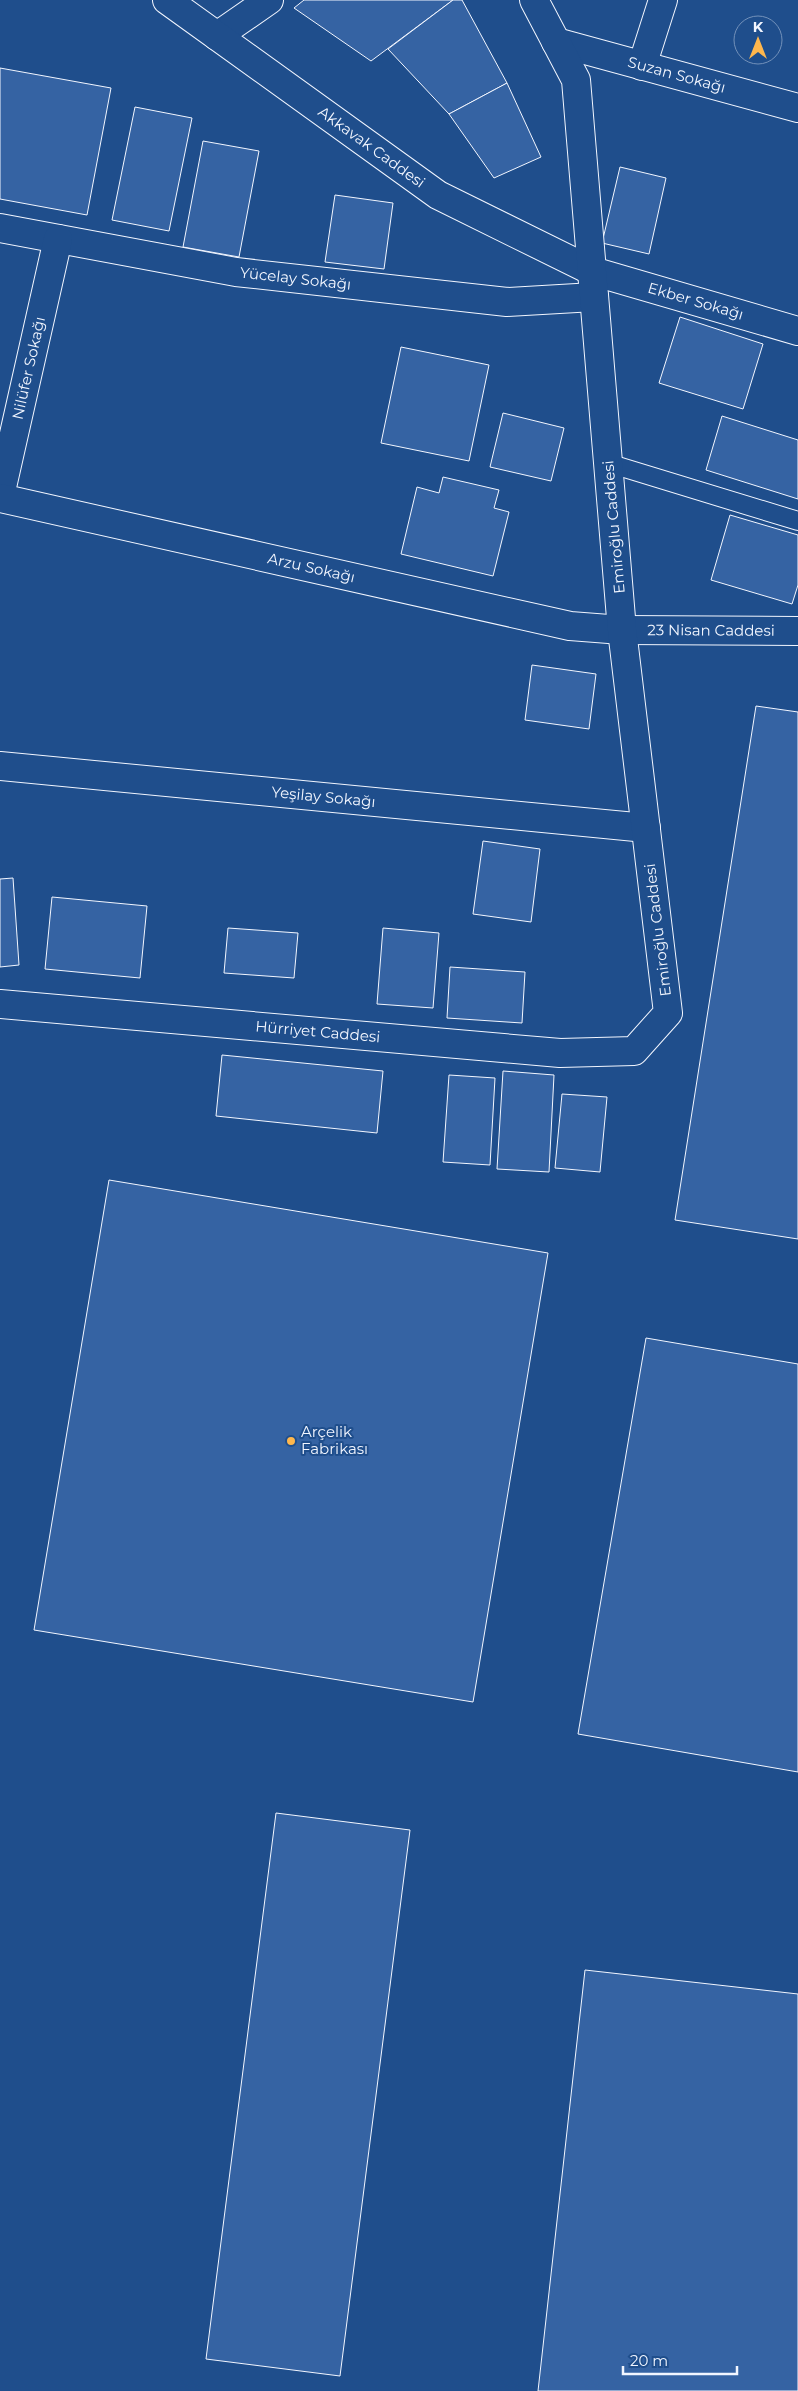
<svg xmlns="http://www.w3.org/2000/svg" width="798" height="2391" font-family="Montserrat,sans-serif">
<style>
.building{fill:#3563a3;stroke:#f2f6ff}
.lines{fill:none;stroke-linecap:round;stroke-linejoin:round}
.lane-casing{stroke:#f2f6ff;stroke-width:20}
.street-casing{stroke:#f2f6ff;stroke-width:30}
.secondary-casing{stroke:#f2f6ff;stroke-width:30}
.lane{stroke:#1f4e8c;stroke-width:18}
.street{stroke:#1f4e8c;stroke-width:28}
.secondary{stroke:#1f4e8c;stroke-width:28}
.poi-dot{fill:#ffb74d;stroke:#1f4e8c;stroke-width:2}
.labels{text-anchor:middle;stroke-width:4;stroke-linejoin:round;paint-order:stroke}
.street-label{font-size:15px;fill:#f2f6ff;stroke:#1f4e8c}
.poi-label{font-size:15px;fill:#f2f6ff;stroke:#1f4e8c;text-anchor:start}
</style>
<rect width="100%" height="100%" fill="#1f4e8c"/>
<g class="building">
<path d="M304,0h149l-82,61 -77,-53z"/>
<path d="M453,0h9l45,83 -58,31 -61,-65z"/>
<path d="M0,68l111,20 -24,127 -87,-16z"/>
<path d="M507,83l34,74 -47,21 -45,-64z"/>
<path d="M135,107l57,11 -23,113 -57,-11z"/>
<path d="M203,141l56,10 -20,106 -56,-10z"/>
<path d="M620,167l46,11 -17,76 -47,-11z"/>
<path d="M335,195l58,8 -9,66 -59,-7z"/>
<path d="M680,317l83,27 -20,65 -84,-26z"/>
<path d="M401,347l88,18 -20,96 -88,-18z"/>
<path d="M503,413l61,15 -13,53 -61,-14z"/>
<path d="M722,416l76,24v59l-92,-29z"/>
<path d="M443,477l56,13 -5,18 15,4 -16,64 -92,-22 16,-67 22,6z"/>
<path d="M730,515l68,20v50l-6,19 -81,-24z"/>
<path d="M532,665l64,9 -7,55 -64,-9z"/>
<path d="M756,706l42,6v527l-123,-19z"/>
<path d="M483,841l57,8 -9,73 -58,-8z"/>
<path d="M13,878l6,87 -19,2v-88z"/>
<path d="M52,897l95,9 -7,72 -95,-9z"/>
<path d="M228,928l70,5 -4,45 -70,-5z"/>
<path d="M383,928l56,5 -6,75 -56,-4z"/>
<path d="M450,967l75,5 -3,51 -75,-5z"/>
<path d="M222,1055l161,16 -6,62 -161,-17z"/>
<path d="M503,1071l51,4 -5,97 -52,-3z"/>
<path d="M449,1075l46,3 -5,87 -47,-3z"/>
<path d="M562,1094l45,3 -7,75 -45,-4z"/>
<path d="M109,1180l439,73 -75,449 -439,-72z"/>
<path d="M646,1338l152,26v408l-220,-38z"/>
<path d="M276,1813l134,17 -70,546 -134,-17z"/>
<path d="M585,1970l213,24v397h-260z"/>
</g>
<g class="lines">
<g class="lane-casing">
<path id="lane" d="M608,463l190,58"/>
</g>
<g class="street-casing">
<g id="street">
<path d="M217,36l52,-36"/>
<path id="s1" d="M556,42l242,66"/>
<path d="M642,66l21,-66"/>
<path id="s2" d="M0,228l236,44 271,30 87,-5"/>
<path id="s3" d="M592,271l206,60"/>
<path id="s4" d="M0,496l58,-257"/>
<path id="s5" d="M0,498l570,128 52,4"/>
<path id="s6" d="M0,766l646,62"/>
</g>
</g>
<g class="secondary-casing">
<g id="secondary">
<path id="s7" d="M167,0l271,195 154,76"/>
<path id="s8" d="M622,630l176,1"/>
<path id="s9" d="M0,1004l560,49 74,-2 34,-38 -46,-383 -46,-550 -42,-80"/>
</g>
</g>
<use href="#lane" class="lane"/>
<use href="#street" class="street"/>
<use href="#secondary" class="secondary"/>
</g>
<circle class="poi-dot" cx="291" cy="1441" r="5"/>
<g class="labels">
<g class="street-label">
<text dy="5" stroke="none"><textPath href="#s1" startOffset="125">Suzan Sokağı</textPath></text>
<text dy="5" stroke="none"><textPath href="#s7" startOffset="252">Akkavak Caddesi</textPath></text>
<text dy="5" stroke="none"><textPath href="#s2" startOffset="300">Yücelay Sokağı</textPath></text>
<text dy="5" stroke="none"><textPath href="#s3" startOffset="108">Ekber Sokağı</textPath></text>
<text dy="5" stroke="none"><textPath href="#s4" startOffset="131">Nilüfer Sokağı</textPath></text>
<text transform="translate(614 527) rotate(-95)" y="5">Emiroğlu Caddesi</text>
<text dy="5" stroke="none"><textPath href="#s5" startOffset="319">Arzu Sokağı</textPath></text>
<text dy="5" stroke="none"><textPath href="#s8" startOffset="89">23 Nisan Caddesi</textPath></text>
<text dy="5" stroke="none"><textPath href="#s6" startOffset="325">Yeşilay Sokağı</textPath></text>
<text transform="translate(658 930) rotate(-97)" y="5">Emiroğlu Caddesi</text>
<text dy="5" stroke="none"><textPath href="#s9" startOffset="319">Hürriyet Caddesi</textPath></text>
</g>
<g class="poi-label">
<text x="301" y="1437">Arçelik<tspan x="301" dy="17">Fabrikası</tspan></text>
</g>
</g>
<g transform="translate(758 40)"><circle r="24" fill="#1f4e8c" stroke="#7391ba"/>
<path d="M0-4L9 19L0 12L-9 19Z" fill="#ffb74d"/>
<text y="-8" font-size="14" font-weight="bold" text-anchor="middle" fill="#f2f6ff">K</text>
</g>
<path d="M623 2366v8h114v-8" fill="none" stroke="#f2f6ff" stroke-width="2.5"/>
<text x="630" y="2366" font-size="15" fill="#f2f6ff" stroke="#1f4e8c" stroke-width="4" paint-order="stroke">20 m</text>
</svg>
